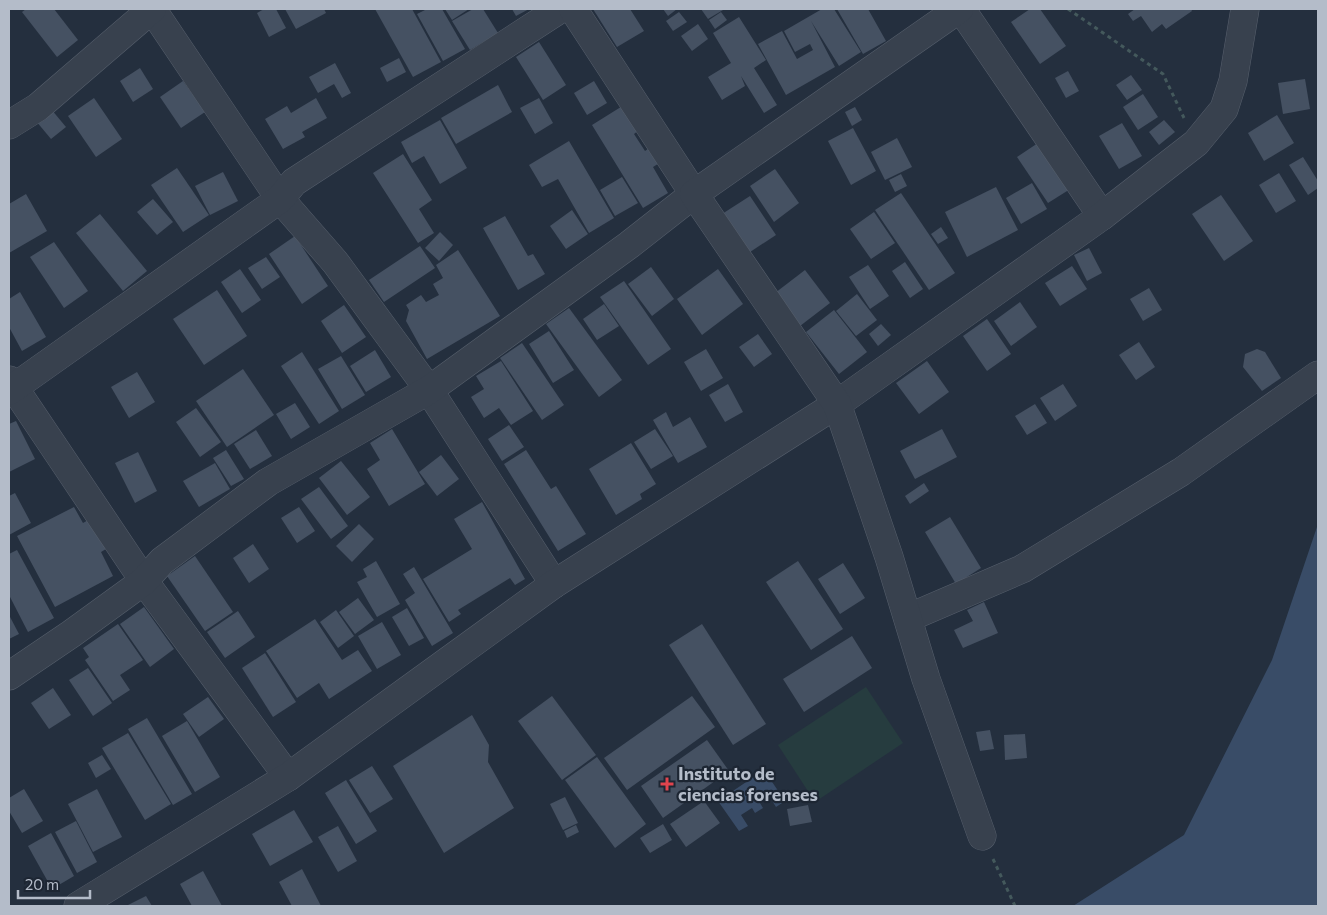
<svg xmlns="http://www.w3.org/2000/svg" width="1327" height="915" font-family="Commissioner,sans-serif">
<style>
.green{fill:#263c3f}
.water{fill:#394c67}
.building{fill:#455162}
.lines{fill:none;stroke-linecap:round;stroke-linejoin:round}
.minor-casing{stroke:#565f6c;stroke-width:29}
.tertiary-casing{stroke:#565f6c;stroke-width:29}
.path{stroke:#44595c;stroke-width:3;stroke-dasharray:4 4;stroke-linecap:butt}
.minor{stroke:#38414e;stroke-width:28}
.tertiary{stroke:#38414e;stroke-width:28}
.health-dot{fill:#e0444e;stroke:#1d2633;stroke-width:2}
.labels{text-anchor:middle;stroke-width:4.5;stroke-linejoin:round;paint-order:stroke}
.poi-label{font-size:18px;font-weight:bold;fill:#b4bcc9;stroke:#1d2633;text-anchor:start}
</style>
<rect width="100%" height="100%" fill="#242f3e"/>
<path class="green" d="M866,687l37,56 -88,59 -37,-57z"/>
<g class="water">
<path d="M1318,524v382h-245l111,-71 88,-175z"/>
<path d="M764,770l21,31 -9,6 -7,-11 -9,7 3,5 -8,5 -3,-5 -11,7 7,11 -9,5 -21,-30z"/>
</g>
<g class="building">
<path d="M26,9h28l24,31 -21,17 -35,-45z"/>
<path d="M264,9h12l10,19 -17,9 -12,-24z"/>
<path d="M285,9h39l2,4 -30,16z"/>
<path d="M375,9h37l29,53 -28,15z"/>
<path d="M427,9h15l23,40 -22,12 -26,-47z"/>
<path d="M445,9h24l-17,11z"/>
<path d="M473,9h10l15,24 -28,17 -18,-29z"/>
<path d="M512,9h17l-13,7z"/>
<path d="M593,9h37l14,22 -27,16z"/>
<path d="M663,9h14l-9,7z"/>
<path d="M701,9h21l1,1 -15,9z"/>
<path d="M822,9h12l27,43 -22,14 -28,-45 24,46 -49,28 -28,-51 24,-13 15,28 16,-9 -3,-6 -15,8 -11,-21z"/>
<path d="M837,9h31l18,32 -23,13z"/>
<path d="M1030,9h10l26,37 -26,18 -29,-42z"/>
<path d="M1135,9h56l1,2 -26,18 -4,-5 -10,8 -11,-16 -8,5 -5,-7z"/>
<path d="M679,12l8,10 -14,9 -7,-10z"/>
<path d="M721,12l6,8 -12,9 -6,-9z"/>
<path d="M739,17l27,43 -12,8 23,37 -13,8 -23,-37 4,10 -23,14 -14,-23 23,-14 -18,-30z"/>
<path d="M698,24l10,15 -16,12 -11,-15z"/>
<path d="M539,42l27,43 -23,15 -27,-43z"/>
<path d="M399,58l7,14 -19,10 -7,-14z"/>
<path d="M335,63l16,30 -9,5 -8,-14 -16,9 -9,-16z"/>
<path d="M140,68l13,21 -20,13 -13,-21z"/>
<path d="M1068,71l11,20 -13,7 -11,-20z"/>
<path d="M1131,75l11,15 -15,10 -11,-15z"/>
<path d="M1305,79l5,30 -27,5 -5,-31z"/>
<path d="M183,81l22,31 -24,16 -21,-31z"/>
<path d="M594,81l13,22 -20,12 -13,-22z"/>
<path d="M498,85l14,27 -56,32 -15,-26z"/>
<path d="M1143,94l15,23 -20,13 -15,-23z"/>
<path d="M94,98l28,41 -26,18 -28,-41z"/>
<path d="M316,98l11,20 -25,14 3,5 -22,12 -18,-30 22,-13 4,7z"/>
<path d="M539,98l14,25 -18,11 -15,-26z"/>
<path d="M624,105l15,25 -5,4 11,17 6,-4 10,15 -8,5 15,26 -25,15 -51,-83z"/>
<path d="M855,107l7,13 -10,6 -7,-14z"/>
<path d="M51,109l15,18 -15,12 -15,-18z"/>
<path d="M1277,115l17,28 -30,18 -16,-28z"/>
<path d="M440,120l27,48 -27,16 -16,-28 -12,7 -11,-21z"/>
<path d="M1164,120l11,12 -16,13 -10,-13z"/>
<path d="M1122,123l20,33 -23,13 -20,-33z"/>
<path d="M853,128l23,43 -25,14 -23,-44z"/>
<path d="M897,138l15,29 -27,13 -14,-28z"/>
<path d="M1044,139l31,47 -27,17 -31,-46z"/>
<path d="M569,141l45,77 -25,15 -31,-54 -16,8 -13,-22z"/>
<path d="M403,154l29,46 -13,9 15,24 -16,10 -45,-70z"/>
<path d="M1303,157l15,24v7l-10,7 -19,-30z"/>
<path d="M177,168l32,47 -26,17 -32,-47z"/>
<path d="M775,169l24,34 -25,19 -24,-36z"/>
<path d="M223,172l15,29 -28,14 -15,-29z"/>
<path d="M1279,173l17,28 -20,12 -17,-28z"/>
<path d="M901,174l6,12 -12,6 -6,-12z"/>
<path d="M622,177l16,26 -23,13 -15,-26z"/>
<path d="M1032,183l15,26 -26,15 -15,-26z"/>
<path d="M996,187l22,43 -51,27 -22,-45z"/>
<path d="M901,193l54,80 -26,17 -54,-80z"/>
<path d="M26,194l21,37 -38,22v-49z"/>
<path d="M1221,195l32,46 -29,20 -32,-47z"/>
<path d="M750,196l26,39 -29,19 -25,-40z"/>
<path d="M153,199l20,23 -16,13 -20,-23z"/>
<path d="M572,210l16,24 -22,15 -16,-23z"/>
<path d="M874,212l21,31 -24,16 -21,-30z"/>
<path d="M100,214l47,57 -24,20 -47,-58z"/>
<path d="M505,216l23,40 5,-2 12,20 -27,16 -35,-62z"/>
<path d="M941,227l7,11 -10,6 -7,-10z"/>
<path d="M440,232l13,13 -14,16 -14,-13z"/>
<path d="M295,236l33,50 -26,18 -33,-50z"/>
<path d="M54,242l34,49 -24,17 -34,-51z"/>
<path d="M420,246l15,22 -51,34 -15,-22z"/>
<path d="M1089,248l13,25 -15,8 -13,-26z"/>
<path d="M458,250l42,66 -73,43 -21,-38 3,-11 -3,-5 15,-10 5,7 13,-7 -6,-11 10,-6 -7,-13z"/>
<path d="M266,257l14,20 -18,12 -14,-21z"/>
<path d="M905,262l18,27 -13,9 -18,-27z"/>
<path d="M868,265l21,31 -19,13 -21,-32z"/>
<path d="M1072,266l15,23 -27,17 -15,-23z"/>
<path d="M651,267l23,32 -22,17 -24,-32z"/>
<path d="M240,269l21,31 -19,13 -21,-31z"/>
<path d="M718,269l25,35 -41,31 -25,-36z"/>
<path d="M805,270l25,33 -30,23 -25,-33z"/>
<path d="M624,281l47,68 -23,16 -48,-68z"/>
<path d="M1149,288l13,22 -19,11 -13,-22z"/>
<path d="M217,290l30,46 -43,29 -31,-46z"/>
<path d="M20,292l26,45 -24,14 -13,-24v-28z"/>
<path d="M857,294l20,26 -21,16 -20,-25z"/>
<path d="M1020,302l17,25 -26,19 -17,-25z"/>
<path d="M604,304l15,22 -22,14 -14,-21z"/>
<path d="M344,305l22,32 -24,16 -21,-32z"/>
<path d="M569,308l53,72 -23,17 -53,-73z"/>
<path d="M834,310l33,42 -28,22 -33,-42z"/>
<path d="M987,319l24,35 -24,17 -24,-35z"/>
<path d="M881,324l10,11 -13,11 -9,-12z"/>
<path d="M549,331l25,39 -21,13 -24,-39z"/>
<path d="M758,334l14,20 -18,13 -15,-20z"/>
<path d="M1139,342l16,25 -19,13 -17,-25z"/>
<path d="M522,343l42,62 -22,15 -42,-62z"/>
<path d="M706,349l17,29 -22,13 -17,-29z"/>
<path d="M1257,349l8,3 16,26 -19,13 -19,-24 2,-13z"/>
<path d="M375,350l16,27 -25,15 -16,-26z"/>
<path d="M302,352l37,59 -20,13 -38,-58z"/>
<path d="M341,356l24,39 -23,14 -24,-40z"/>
<path d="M501,361l32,50 -22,14 -12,-17 -15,10 -13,-21 13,-8 -8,-13z"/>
<path d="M927,361l22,31 -30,22 -23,-31z"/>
<path d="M243,369l31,46 -47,32 -31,-46z"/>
<path d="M137,372l18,30 -26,16 -18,-31z"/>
<path d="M728,384l15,28 -18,10 -16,-27z"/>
<path d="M1063,384l14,22 -22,15 -15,-23z"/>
<path d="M295,403l15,24 -19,12 -15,-25z"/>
<path d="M1035,404l12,19 -20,12 -12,-19z"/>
<path d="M196,408l25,34 -21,15 -24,-35z"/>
<path d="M666,412l7,15 17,-10 17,30 -29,16 -25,-43z"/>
<path d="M16,421l19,38 -26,13v-48z"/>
<path d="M509,425l15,22 -22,14 -14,-22z"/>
<path d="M392,429l33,55 -36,22 -22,-37 13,-9 -10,-17z"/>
<path d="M655,429l18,27 -22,13 -17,-27z"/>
<path d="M942,429l15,28 -42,22 -15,-28z"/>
<path d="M256,430l16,26 -22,13 -16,-25z"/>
<path d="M631,443l25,41 -16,10 2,5 -26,16 -27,-46z"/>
<path d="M226,450l18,29 -13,7 -18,-28z"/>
<path d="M526,450l25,39 5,-3 30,48 -28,17 -54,-87z"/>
<path d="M138,452l19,39 -22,12 -20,-40z"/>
<path d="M441,455l18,24 -22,17 -18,-24z"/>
<path d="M341,461l29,36 -23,18 -28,-37z"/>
<path d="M215,463l15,26 -31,18 -16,-26z"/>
<path d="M924,483l5,8 -19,13 -5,-8z"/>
<path d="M319,487l29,39 -17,13 -30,-40z"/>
<path d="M15,493l16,30 -22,12v-39z"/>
<path d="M482,502l43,77 -10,6 -5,-7 -52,32 3,4 -12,8 -26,-43 49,-30 -18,-30z"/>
<path d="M74,507l9,16 7,-4 16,30 -5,3 12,24 -58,31 -38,-71z"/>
<path d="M299,507l16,24 -18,12 -16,-25z"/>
<path d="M950,517l31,51 -25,16 -31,-52z"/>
<path d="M359,524l15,15 -22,23 -16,-16z"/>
<path d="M253,544l16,25 -20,14 -16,-25z"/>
<path d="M17,550l37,68 -26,14 -19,-37v-41z"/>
<path d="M195,556l38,56 -28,19 -38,-55z"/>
<path d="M376,561l24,43 -23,13 -20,-35 10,-5 -4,-8z"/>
<path d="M798,561l45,68 -32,21 -45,-68z"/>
<path d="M843,563l22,35 -25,16 -22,-35z"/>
<path d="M414,567l39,66 -21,13 -27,-46 10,-7 -12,-19z"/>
<path d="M358,598l16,22 -19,14 -16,-22z"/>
<path d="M984,602l14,31 -35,15 -9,-18 19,-9 -6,-11z"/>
<path d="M144,607l30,42 -24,18 -30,-43z"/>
<path d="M407,608l17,30 -15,8 -17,-29z"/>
<path d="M336,610l18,26 -16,12 -18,-26z"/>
<path d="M238,611l17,26 -30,21 -18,-26z"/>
<path d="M9,615l10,19 -10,5z"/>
<path d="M315,619l27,41 16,-10 14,21 -43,28 -10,-16 -22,15 -31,-47z"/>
<path d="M382,622l19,33 -24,14 -19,-33z"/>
<path d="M118,624l25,36 -23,15 10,15 -17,11 -28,-41 4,-3 -6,-9z"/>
<path d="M702,624l64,100 -33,21 -64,-100z"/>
<path d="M852,636l20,32 -68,44 -21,-33z"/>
<path d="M265,653l31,49 -23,15 -31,-49z"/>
<path d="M88,668l24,35 -19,13 -24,-36z"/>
<path d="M53,688l18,27 -22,14 -18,-26z"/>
<path d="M552,696l44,59 -34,25 -44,-59z"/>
<path d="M692,696l23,31 -88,63 -23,-32z"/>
<path d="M208,697l16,22 -25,18 -16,-23z"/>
<path d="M472,715l17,30 -1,17 26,46 -70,45 -51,-87z"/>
<path d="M147,718l45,76 -19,11 -45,-76z"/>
<path d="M187,721l33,56 -25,15 -33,-56z"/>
<path d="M990,730l4,19 -14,2 -4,-19z"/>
<path d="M128,733l43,71 -26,16 -43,-72z"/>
<path d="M1025,734l2,24 -22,2 -1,-25z"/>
<path d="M707,740l22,31 -66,47 -22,-32z"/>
<path d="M102,755l9,14 -15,9 -8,-15z"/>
<path d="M597,757l49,67 -31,24 -50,-68z"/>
<path d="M372,766l21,33 -23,14 -21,-33z"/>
<path d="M346,780l31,51 -21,13 -31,-51z"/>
<path d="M24,789l19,32 -21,12 -13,-22v-13z"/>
<path d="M97,789l25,48 -29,15 -25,-48z"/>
<path d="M565,797l13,26 -15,7 -13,-26z"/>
<path d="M704,801l16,22 -34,24 -16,-23z"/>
<path d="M808,805l4,17 -22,4 -3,-17z"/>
<path d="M294,810l19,32 -43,24 -18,-32z"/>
<path d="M76,821l21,41 -20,11 -22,-41z"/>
<path d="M663,824l9,16 -22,13 -10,-15z"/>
<path d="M576,825l3,7 -12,6 -3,-7z"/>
<path d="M338,826l19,35 -19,11 -20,-35z"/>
<path d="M51,833l23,43 -22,13 -24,-43z"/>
<path d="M302,869l19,37h-29l-13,-24z"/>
<path d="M203,871l19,35h-30l-12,-22z"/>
<path d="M146,896l6,10h-26z"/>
</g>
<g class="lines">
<g class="minor-casing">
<g id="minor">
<path d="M152,9l128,190 55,63 94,128 125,194"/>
<path d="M961,9l141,207"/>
<path d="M9,125l29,-18 114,-98"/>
<path d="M9,380l135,201 144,196"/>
<path d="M9,391l271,-192 14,-17 266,-173"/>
<path d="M908,618l114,-49 159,-97 137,-97"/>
<path d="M9,676l62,-42 73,-53 18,-20 106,-79 161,-92 200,-145 65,-51 -121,-185"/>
<path d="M78,906l210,-129 266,-193 283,-180 265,-188 94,-73 28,-34 9,-28 12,-72"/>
</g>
</g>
<g class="tertiary-casing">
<path id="tertiary" d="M959,9l-265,185 143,210 52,153 37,122 56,157"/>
</g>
<g class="path">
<path d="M1068,9l95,65 21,44"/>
<path d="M993,859l22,47"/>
</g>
<use href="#minor" class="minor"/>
<use href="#tertiary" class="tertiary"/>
</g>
<path class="health-dot" d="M664.5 776.5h5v5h5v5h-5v5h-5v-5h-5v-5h5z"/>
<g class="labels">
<g class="poi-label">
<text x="678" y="780">Instituto de<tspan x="678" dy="21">ciencias forenses</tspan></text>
</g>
</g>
<rect width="1327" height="915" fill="none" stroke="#b4bcc9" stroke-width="20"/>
<path d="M18 890v8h72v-8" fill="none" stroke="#b4bcc9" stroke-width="2.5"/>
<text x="25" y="890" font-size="15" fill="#b4bcc9" stroke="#1d2633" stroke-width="4" paint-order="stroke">20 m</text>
</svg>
